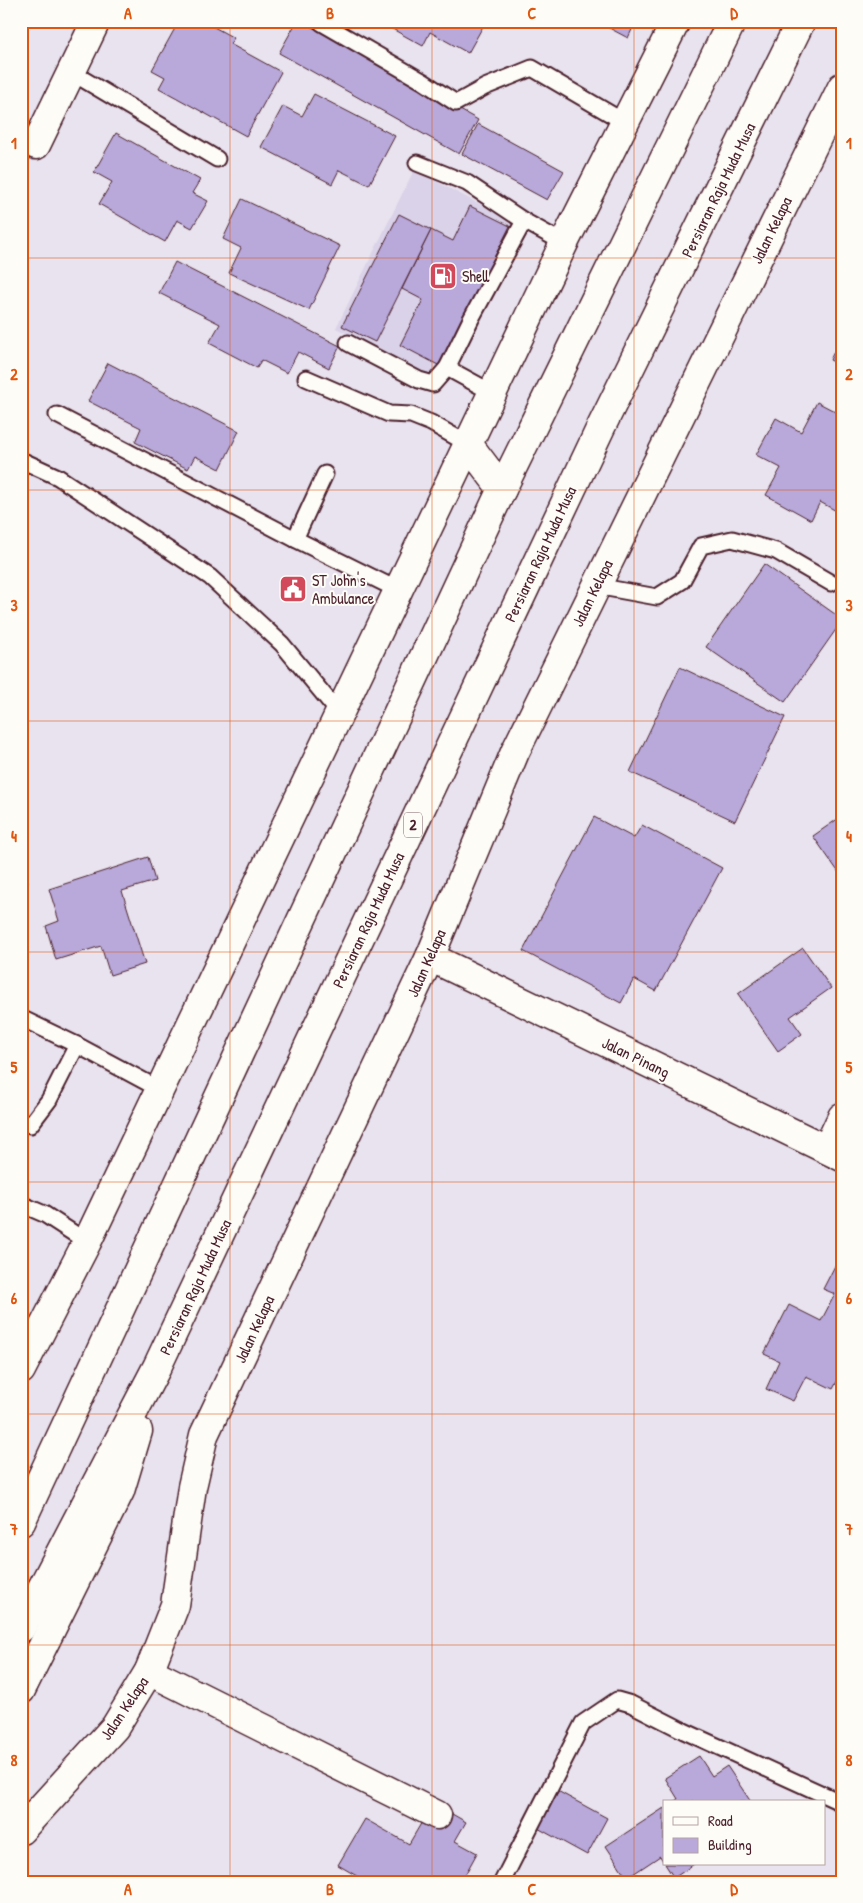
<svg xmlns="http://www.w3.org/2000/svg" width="863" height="1903" font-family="'Patrick Hand',sans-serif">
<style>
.built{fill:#dad2e8}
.building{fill:#b8a9da;stroke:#4a1f2b}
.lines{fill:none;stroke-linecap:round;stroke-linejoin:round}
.lane-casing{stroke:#4a1f2b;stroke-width:19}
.street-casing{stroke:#4a1f2b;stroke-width:31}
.secondary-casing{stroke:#4a1f2b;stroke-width:31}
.highway-casing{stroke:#4a1f2b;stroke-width:31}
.lane{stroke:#fdfcf7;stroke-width:15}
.street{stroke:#fdfcf7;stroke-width:28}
.secondary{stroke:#fdfcf7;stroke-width:28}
.highway{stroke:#fdfcf7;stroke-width:28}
.grid{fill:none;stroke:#e0560e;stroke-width:1;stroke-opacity:0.55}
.labels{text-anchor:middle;stroke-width:4;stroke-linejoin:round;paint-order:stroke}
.shield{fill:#fdfcf7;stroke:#806168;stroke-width:1}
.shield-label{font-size:15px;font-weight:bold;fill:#4a1f2b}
.street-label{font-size:16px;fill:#4a1f2b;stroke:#fdfcf7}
.poi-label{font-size:16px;fill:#4a1f2b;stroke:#fdfcf7;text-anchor:start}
.neatline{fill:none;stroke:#e0560e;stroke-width:2}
.grid-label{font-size:16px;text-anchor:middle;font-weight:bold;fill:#e0560e}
</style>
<rect width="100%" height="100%" fill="#e8e3ee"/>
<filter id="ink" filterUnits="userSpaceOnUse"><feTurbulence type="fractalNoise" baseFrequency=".02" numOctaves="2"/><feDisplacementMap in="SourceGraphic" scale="10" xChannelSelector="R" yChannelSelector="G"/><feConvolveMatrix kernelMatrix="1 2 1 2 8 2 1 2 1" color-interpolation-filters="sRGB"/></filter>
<g filter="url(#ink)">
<path class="built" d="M414,170l100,52 -82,155 -96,-49z"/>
<g class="building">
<path d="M179,21h24l31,17 -4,6 51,28 -35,64 -87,-48 6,-11 -13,-7z"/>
<path d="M297,21h4l177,99 -19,34 -180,-101z"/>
<path d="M378,21h108l-18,32 -38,-21 -7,14z"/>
<path d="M596,21h40l-8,17z"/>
<path d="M314,94l81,42 -26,49 -30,-15 -7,14 -71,-37 22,-41 19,10z"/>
<path d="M478,124l86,47 -17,29 -85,-46z"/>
<path d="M116,133l84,47 -8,13 16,8 -16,27 -15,-8 -12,22 -66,-38 13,-22 -18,-10z"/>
<path d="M242,199l98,47 -31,64 -80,-37 12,-25 -18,-9z"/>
<path d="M470,206l40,20 -70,140 -40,-21 23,-45 -21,-11 29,-59 22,11z"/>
<path d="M399,214l32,16 -56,112 -33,-16z"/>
<path d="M175,262l165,84 -11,22 -31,-16 -11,21 -26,-13 -4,8 -48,-25 11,-19 -61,-31z"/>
<path d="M842,335v31l-12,-6z"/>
<path d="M108,363l131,68 -19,38 -25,-13 -7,13 -53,-27 6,-14 -53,-27z"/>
<path d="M817,402l25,13v99l-22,-12 -9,18 -45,-25 15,-27 -25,-13 20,-37 25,14z"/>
<path d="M764,564l78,55v2l-57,81 -79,-55z"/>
<path d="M680,667l105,50 -50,104 -105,-49z"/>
<path d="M842,816v61l-29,-41z"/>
<path d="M594,817l40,21 8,-13 80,43 -66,123 -22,-12 -13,24 -98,-52z"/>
<path d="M148,857l7,24 -33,10 23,73 -35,11 -9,-29 -45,14 -10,-34 13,-5 -10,-32z"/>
<path d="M21,865l7,17 -7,3z"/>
<path d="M803,948l28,40 -41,29 12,17 -24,17 -40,-57z"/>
<path d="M840,1256l2,1v115l-9,17 -27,-13 -13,25 -27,-12 13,-28 -15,-7 25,-49 32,16 14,-27 -12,-5z"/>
<path d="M699,1756l13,20 15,-10 24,36h-78l5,-3 -13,-21z"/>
<path d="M554,1789l53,29 -20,37 -53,-29z"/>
<path d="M433,1803l33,19 -11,19 22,12 -16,29h-94l-29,-17 27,-46 44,25z"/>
<path d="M664,1808v55l-4,-7 -33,22 -21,-32z"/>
<path d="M665,1864h29l-20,14z"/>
</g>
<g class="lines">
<g class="lane-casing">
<g id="lane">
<path d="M322,23l102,59 32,21 29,-16 47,-19 94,55"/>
<path d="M71,72l146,87"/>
<path d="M417,163l50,20 57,38 -53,98 -24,49 44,24"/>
<path d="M524,221l40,22"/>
<path d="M348,343l71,37 14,4 14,-16"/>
<path d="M306,378l83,36 22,1 20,8 37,21"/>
<path d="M57,415l238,124 103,51"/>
<path d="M21,460l37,17 152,100 72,67 57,69"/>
<path d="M295,539l30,-65"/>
<path d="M596,586l61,11 25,-16 19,-35 31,-7 44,12 55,32"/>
<path d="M21,1018l56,27 82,44"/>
<path d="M21,1122l9,3 19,-25 28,-55"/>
<path d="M21,1204l23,10 43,28"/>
<path d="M502,1882l81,-159 34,-23 14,4 53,27 158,72"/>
</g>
</g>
<g class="street-casing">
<g id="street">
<path d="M36,145l60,-124"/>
<path d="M430,957l412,200"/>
<path d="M827,1149l15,-32"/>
<path d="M149,1671l288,144"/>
<path d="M21,1830l94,-103 34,-56 26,-66 17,-118 12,-52 226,-478 85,-205 327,-665"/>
</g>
</g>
<g class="secondary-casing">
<path id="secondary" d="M21,1370l66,-128 477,-999 112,-222"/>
</g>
<g class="highway-casing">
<g id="highway">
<path d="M468,444l34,45"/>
<path d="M21,1522l481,-1033 230,-468"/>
<path d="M21,1628l136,-261 444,-940 200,-406"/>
<path d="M21,1690l99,-199 18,-60"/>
</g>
</g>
<use href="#lane" class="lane"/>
<use href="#street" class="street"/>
<use href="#secondary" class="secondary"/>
<use href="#highway" class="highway"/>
</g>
</g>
<path class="grid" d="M230,21v1861M432,21v1861M634,21v1861M21,258h821M21,490h821M21,721h821M21,952h821M21,1182h821M21,1414h821M21,1645h821"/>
<defs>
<g id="fuel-square" transform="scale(1.4375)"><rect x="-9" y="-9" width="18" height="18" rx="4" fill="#d1495b" stroke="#fdfcf7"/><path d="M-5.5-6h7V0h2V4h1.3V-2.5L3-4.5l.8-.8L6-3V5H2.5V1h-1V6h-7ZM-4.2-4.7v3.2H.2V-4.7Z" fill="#fff"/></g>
<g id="civic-square" transform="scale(1.4375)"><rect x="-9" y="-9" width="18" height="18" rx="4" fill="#d1495b" stroke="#fdfcf7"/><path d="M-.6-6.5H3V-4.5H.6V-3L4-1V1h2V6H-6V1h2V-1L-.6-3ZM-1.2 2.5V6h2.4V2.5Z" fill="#fff"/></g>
</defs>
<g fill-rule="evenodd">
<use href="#fuel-square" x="443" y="276"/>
<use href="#civic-square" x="293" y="589"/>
</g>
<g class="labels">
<rect class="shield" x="404" y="812.5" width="18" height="25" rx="4"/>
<g class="shield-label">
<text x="413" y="830">2</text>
</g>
<g class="street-label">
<text transform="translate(718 190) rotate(-64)" y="6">Persiaran Raja Muda Musa</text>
<text transform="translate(771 230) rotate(-64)" y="6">Jalan Kelapa</text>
<text transform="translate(540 554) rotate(-65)" y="6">Persiaran Raja Muda Musa</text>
<text transform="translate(592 593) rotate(-64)" y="6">Jalan Kelapa</text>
<text transform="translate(368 920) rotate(-65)" y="6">Persiaran Raja Muda Musa</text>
<text transform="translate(426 963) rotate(-66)" y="6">Jalan Kelapa</text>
<text transform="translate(636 1057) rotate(26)" y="6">Jalan Pinang</text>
<text transform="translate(195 1287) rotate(-65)" y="6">Persiaran Raja Muda Musa</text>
<text transform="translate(254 1329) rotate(-65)" y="6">Jalan Kelapa</text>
<text transform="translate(124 1708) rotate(-56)" y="6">Jalan Kelapa</text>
</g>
<g class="poi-label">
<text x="462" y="282">Shell</text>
<text x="312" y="586">ST John's<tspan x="312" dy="18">Ambulance</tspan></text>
</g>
</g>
<rect width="863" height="1903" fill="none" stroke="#fdfcf7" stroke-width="55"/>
<rect x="663" y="1800" width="162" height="65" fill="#fdfcf7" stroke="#b5a4a5"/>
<rect x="673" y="1817" width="25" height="8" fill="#fdfcf7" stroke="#b5a4a5"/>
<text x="708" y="1826" font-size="15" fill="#4a1f2b">Road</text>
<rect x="673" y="1838" width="25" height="15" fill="#b8a9da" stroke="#b5a4a5"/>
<text x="708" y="1850" font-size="15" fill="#4a1f2b">Building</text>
<rect x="28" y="28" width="808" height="1848" class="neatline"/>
<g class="grid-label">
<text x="128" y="19">A</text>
<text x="330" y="19">B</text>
<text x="532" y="19">C</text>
<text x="734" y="19">D</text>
<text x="14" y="149">1</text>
<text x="849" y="149">1</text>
<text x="14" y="380">2</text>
<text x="849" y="380">2</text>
<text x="14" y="611">3</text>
<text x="849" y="611">3</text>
<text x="14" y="842">4</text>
<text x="849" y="842">4</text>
<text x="14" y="1073">5</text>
<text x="849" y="1073">5</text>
<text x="14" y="1304">6</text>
<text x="849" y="1304">6</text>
<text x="14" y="1535">7</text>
<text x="849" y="1535">7</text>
<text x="14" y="1766">8</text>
<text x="849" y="1766">8</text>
<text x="128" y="1895">A</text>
<text x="330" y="1895">B</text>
<text x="532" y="1895">C</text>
<text x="734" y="1895">D</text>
</g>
</svg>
